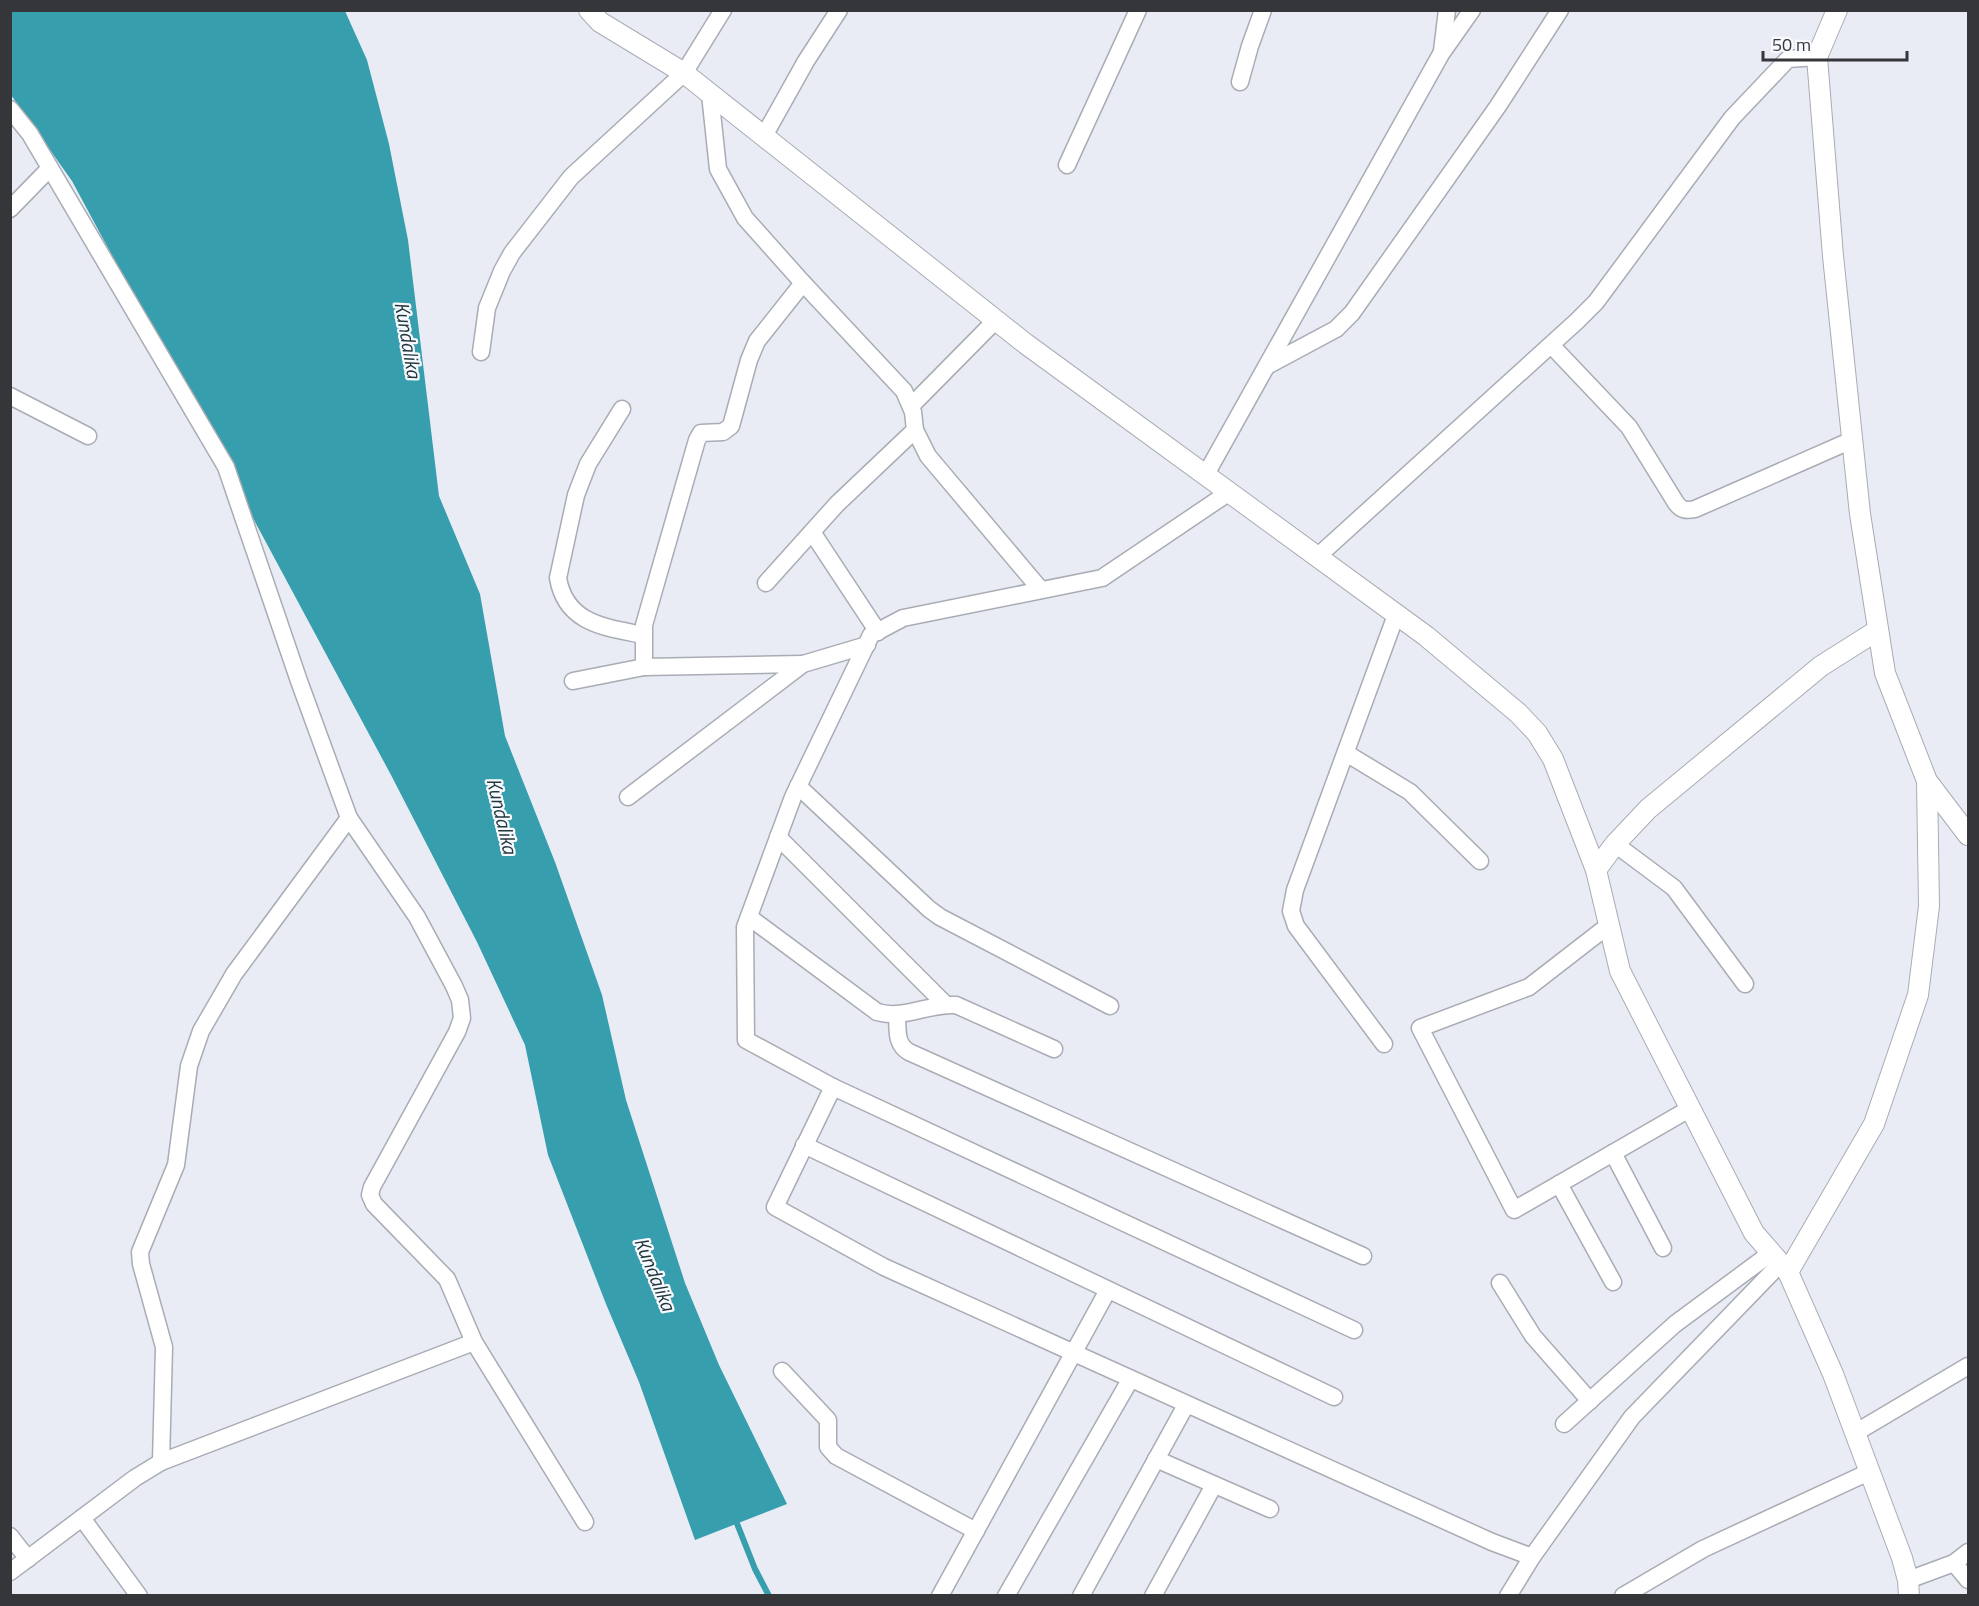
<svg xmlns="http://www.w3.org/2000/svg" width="1979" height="1606" font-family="'Titillium Web',sans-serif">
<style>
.water{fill:#369ead}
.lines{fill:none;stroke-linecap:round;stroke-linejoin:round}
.stream{stroke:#369ead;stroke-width:6}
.minor-casing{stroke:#a9acb4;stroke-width:19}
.tertiary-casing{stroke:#a9acb4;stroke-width:22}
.minor{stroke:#fff;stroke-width:16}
.tertiary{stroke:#fff;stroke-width:20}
.labels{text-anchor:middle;stroke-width:4.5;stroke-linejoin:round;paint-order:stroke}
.water-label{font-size:20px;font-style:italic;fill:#20373b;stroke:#f8faff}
</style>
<rect width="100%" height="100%" fill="#e9ecf5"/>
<path class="water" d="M10,11h335l22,49 22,84 19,96 31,256 41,98 25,142 50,126 47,133 24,105 59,183 34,82 68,139 -92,36 -56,-158 -33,-78 -58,-149 -23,-110 -48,-103 -86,-167 -319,-594 -61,-86z"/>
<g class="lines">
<path class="stream" d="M734,1516l21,53 14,27"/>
<g class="minor-casing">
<g id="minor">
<path d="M1442,51l5,-41"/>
<path d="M1240,82l10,-36 13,-36"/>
<path d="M710,94l8,75 27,49 58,65 101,108 9,21 2,18 13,26 113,134"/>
<path d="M10,109l20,25 196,333 73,214 50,137 68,99 37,69 6,14 2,18 -5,14 -85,155 -2,8 4,9 73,75 27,63 111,180"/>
<path d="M764,136l42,-75 33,-51"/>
<path d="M1067,165l71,-155"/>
<path d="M10,209l40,-41"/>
<path d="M1552,346l77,81 47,76c5,7 10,8 19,6l157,-69"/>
<path d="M481,352l6,-44 15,-37 10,-18 59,-76 113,-104 39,-63"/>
<path d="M1267,366l69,-37 16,-16 146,-207 62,-96"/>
<path d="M10,396l78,40"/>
<path d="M911,406l85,-86"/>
<path d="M622,409l-34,55 -12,31 -18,83c8,46 47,49 85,57"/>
<path d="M1205,476l236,-422 31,-44"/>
<path d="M1228,493l-126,85 -199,40 -32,17 -78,162 -48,130 1,113 87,47 -58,120 109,60 608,275 40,15"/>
<path d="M812,532l66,100"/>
<path d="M1317,557l260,-236 19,-19 136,-184 56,-59 29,-2"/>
<path d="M766,583l71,-79 78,-74"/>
<path d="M644,667v-42l53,-185 4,-7 22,-1 8,-6 18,-66 8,-19 46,-58"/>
<path d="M573,681l71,-14 159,-3"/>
<path d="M1346,753l64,39 70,69"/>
<path d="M798,786l131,123 11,8 170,89"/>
<path d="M628,797l175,-133 64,-19"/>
<path d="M778,837l168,168"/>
<path d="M1615,844l59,44 71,96"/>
<path d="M749,917l128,95c27,8 52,-9 79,-7l98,44"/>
<path d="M1609,925l-80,62 -109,41 94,182 177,-102"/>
<path d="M897,1015c1,14 -2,29 12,37l454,204"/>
<path d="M1384,1044l-88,-118 -5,-15 4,-21 101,-275"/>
<path d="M833,1087l521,243"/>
<path d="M804,1145l530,252"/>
<path d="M1613,1153l50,95"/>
<path d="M1559,1184l54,98"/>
<path d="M1500,1283l33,53 57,65"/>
<path d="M782,1371l46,49v27l8,9 140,75"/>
<path d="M1564,1424l111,-100 96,-71"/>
<path d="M1855,1433l113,-67"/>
<path d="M1156,1459l114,50"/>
<path d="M161,1462l3,-115 -23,-83 -1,-12 36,-87 13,-99 12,-35 33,-57 115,-156"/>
<path d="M82,1518l57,78"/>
<path d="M10,1536l18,23"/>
<path d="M1954,1563l14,17"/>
<path d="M10,1572l125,-94 26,-16 313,-120"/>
<path d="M1908,1580l46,-17 14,-11"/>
<path d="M940,1596l168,-306"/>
<path d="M1006,1596l124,-216"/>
<path d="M1081,1596l105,-191"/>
<path d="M1153,1596l61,-111"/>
<path d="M1508,1596l24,-39 100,-140 148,-153"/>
<path d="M1623,1596l80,-47 166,-77"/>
</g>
</g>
<g class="tertiary-casing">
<g id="tertiary">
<path d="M589,10l11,12 84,51 342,271 400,292 92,77 19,20 16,26 43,111 24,101 134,262 34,39"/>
<path d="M1837,10l-20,47 16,199 27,258 25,159 42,108 41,54"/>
<path d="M1596,870l19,-26 33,-35 173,-143 57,-36"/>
<path d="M1909,1596l-1,-16 -6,-22 -69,-184 -45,-102 86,-148 44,-129 11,-89 -2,-125"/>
</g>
</g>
<use href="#minor" class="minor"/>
<use href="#tertiary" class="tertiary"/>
</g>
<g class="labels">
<g class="water-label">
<text transform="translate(408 340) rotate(80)" y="7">Kundalika</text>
<text transform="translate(502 816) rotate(77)" y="7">Kundalika</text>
<text transform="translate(655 1274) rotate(68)" y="7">Kundalika</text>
</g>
</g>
<rect width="1979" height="1606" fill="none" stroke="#35363a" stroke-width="24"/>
<path d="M1763 51v9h144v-9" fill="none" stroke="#35363a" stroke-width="3"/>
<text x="1772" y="51" font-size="18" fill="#35363a" stroke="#f8faff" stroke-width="4.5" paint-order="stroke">50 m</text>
</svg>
